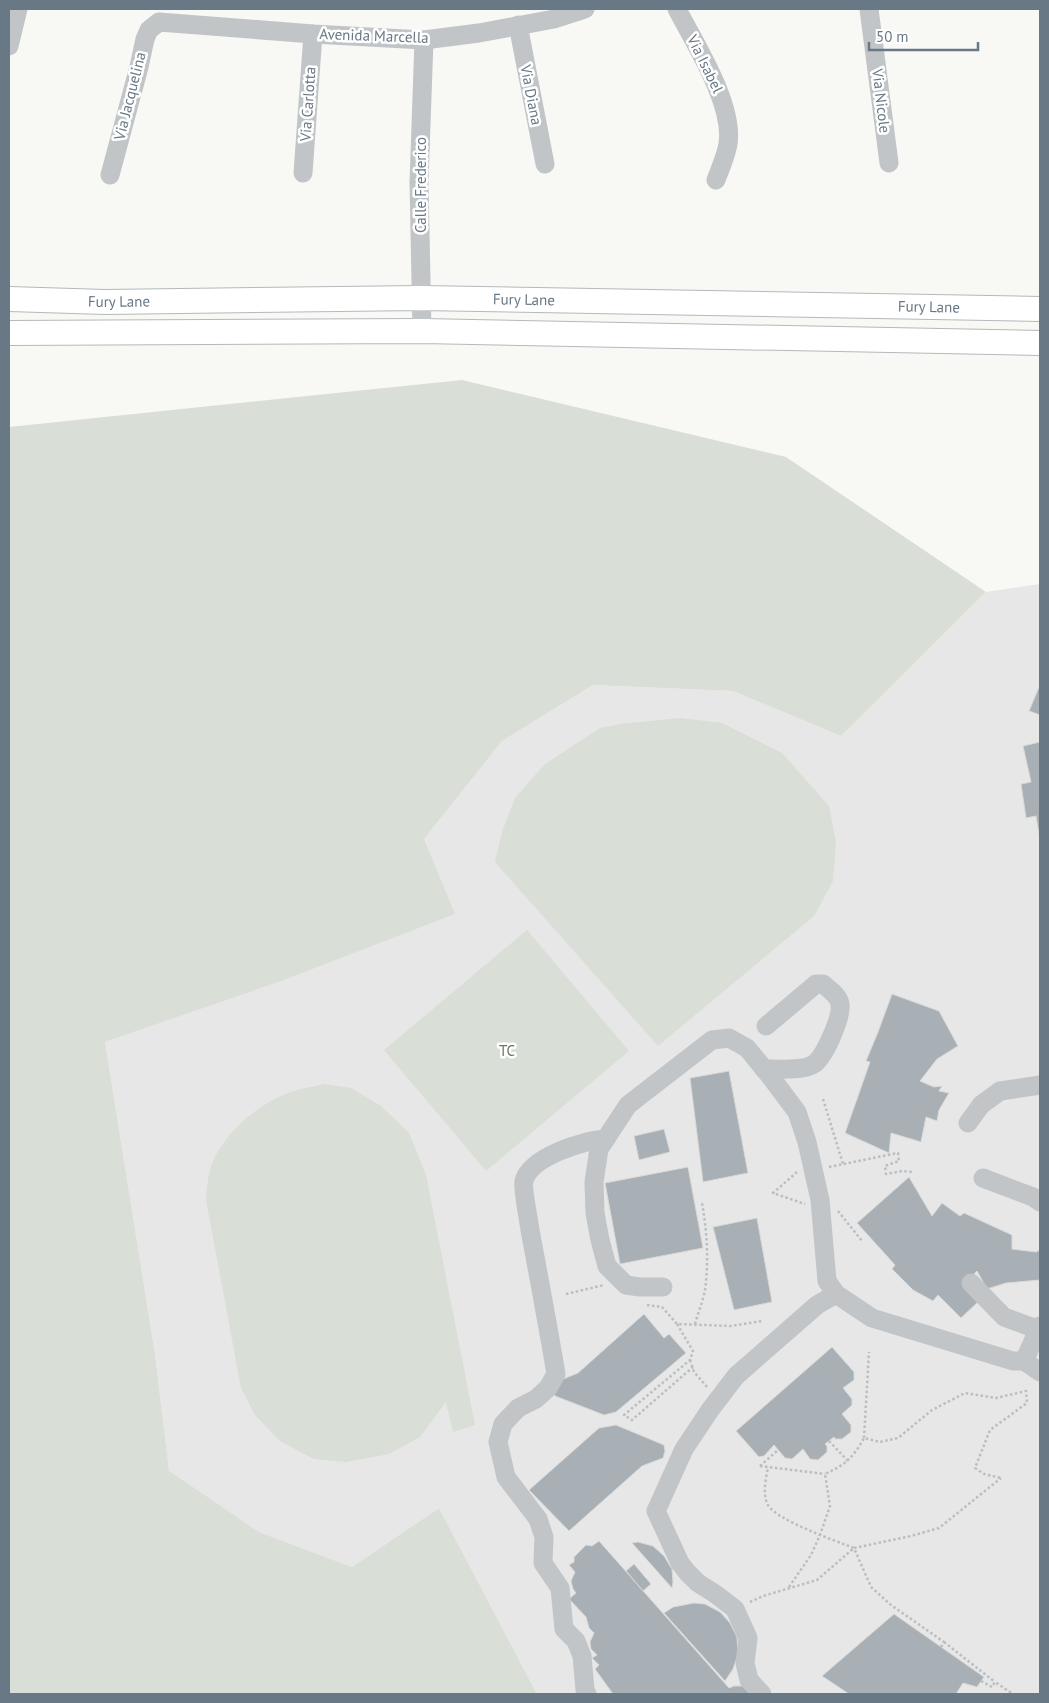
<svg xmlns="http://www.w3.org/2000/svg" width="1049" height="1703" font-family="'PT Sans',sans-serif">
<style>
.built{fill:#e6e7e6}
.green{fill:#d9ded6}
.building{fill:#a8b0b6;stroke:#d9d9d7}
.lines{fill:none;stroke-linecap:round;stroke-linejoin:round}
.major-casing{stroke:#b4b9bc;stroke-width:26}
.path{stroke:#bbbec0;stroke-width:2.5;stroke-dasharray:2.5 2.5;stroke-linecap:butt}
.minor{stroke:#c1c5c8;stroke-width:19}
.major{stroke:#fff;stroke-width:24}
.labels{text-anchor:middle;stroke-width:5;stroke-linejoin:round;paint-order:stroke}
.street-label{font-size:15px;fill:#687885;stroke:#fff}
.park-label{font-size:15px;fill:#667763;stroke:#fff}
</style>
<rect width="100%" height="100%" fill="#f8f8f5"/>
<path class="built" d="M1040,584v1110h-503l-98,-186 -87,59 -93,-35 -90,-60 -14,-118 -50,-312 174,-60 175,-68 -30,-75 78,-98 91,-56 140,6 108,45 145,-144z"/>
<g class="green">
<path d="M462,380l324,77 200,135 -145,144 -108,-45 -140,-6 -91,56 -78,98 31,75 -176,68 -174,60 50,312 14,117 90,61 93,35 87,-59 98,186h-528v-1267z"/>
<path d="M680,718l42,5 60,30 47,53 7,36 -3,39 -19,35 -156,130 -163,-184 7,-30 13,-34 30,-34 55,-36 21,-4z"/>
<path d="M527,930l102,121 -143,120 -102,-121z"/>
<path d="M324,1084l27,4 30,18 28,27 17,42 49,250 -22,7 -7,-30 -26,35 -31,17 -43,8 -32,-3 -34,-18 -25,-26 -14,-27 -35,-188c1,-13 2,-29 8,-41 14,-29 47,-57 77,-67 10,-4 22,-5 33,-8z"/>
</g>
<g class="building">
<path d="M1039,687l1,1v27l-11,-4z"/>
<path d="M1040,742v98l-4,-24 -10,2 -5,-34 10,-2 -8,-36z"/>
<path d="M892,994l47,17 19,35 -21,13 -17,22 14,6 8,-1 -3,5 10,2 -10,17 -2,11 -11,-4 -5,25 -30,-9 -2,20 -44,-20 25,-71 -4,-1 12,-29z"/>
<path d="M729,1071l19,102 -45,9 -13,-104z"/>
<path d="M664,1129l6,23 -31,8 -5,-24z"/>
<path d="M688,1167l15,81 -83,16 -15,-81z"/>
<path d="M909,1177l23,39 10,-13 18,13 4,-3 48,22v14l24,3 4,-2v30l-34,3 -19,6 -10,-18 -13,13 15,17 -18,17 -23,-23 -5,6 -20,-11 -21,-21 3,-4 -38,-42z"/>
<path d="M757,1218l15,84 -38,8 -21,-83z"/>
<path d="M644,1314l20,24 5,-4 17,19 -70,59 -12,3 -49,-19 -3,-8 4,-6 22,-9z"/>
<path d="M832,1347l22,25v8l-11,8 9,11v6l-10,9 9,11v7l-9,7h-7l-1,-2 -9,7 2,2v6l-9,8 -8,-1 -7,-10 -11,10 -7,-1 -11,-13 -10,11 -5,1 -23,-26z"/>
<path d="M616,1425l48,20 1,6 -2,7 -21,8 -73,65 -40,-41 70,-62z"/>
<path d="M599,1541l130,147 5,-2h10l9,8h-140l-18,-25 4,-4 -7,-7 5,-3 -6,-6 -1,-7 4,-9 -5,-5 -3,-11 -17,-18 7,-6 -3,-4 -2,-8 4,-9 -6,-7 5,-3v-5l12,-12 6,1z"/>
<path d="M638,1542l15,4 11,10 8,13 1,13 -1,6 -40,-45z"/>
<path d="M634,1564l17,20 -8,7 -17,-20z"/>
<path d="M694,1603l11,1 15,8 10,11 7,14 1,17 -5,15 -8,12 -61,-68 9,-6z"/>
<path d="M894,1614l90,63 -7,10 -14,-4 -7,11h-107l-27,-18z"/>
</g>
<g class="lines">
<g class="major-casing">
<g id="major">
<path id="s1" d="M9,299l96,3 316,-4 619,11"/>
<path d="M9,333l413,-2 618,12"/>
</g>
</g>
<g class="path">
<path d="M823,1099l20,65"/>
<path d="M829,1167l69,-14 1,8 -14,5 1,8 16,-3 11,1"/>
<path d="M797,1172l-24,21 32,11"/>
<path d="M838,1211l24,30"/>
<path d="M566,1294l38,-9"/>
<path d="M647,1305l15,2 15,17 54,2 31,-5"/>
<path d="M677,1324l16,27 -3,9 -66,55 8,5 61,-53"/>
<path d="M695,1324c3,-11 8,-23 10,-34 4,-29 2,-59 -3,-87"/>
<path d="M690,1360l4,12 14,16"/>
<path d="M864,1438l5,-86"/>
<path d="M829,1441l19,20"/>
<path d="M760,1466l65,8"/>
<path d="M760,1466l18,-16"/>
<path d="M789,1587l22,-32 9,-20 10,-29 -5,-32c20,-9 28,-16 39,-36l16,4 18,-4 34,-28 33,-17 31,5 30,-7 1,12 -37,27 -15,38 9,6 17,4"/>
<path d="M750,1602l13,-6 54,-16 37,-32c-18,-7 -78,-28 -86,-43 -6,-11 -2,-26 0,-38"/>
<path d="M944,1642l51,40"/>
<path d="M941,1647l3,-5 -53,-37 -20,-18 -17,-39 57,-12 28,-8 62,-50"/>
<path d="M981,1681l11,6 3,-5 18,12"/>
</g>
<g class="minor">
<path d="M677,9c18,35 57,95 51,135 -2,12 -8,25 -12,36"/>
<path d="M869,9l20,154"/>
<path d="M518,25l27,139"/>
<path d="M9,46l9,-37"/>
<path d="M303,173l10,-139"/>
<path d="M110,175l29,-108 6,-28 4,-9 10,-8 154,12 111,6 55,-7 75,-14 31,-10"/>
<path d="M422,331l-3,-149 5,-142"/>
<path d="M764,1069c13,0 40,2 50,-5 11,-8 28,-47 26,-60 -1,-8 -11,-15 -17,-20h-7l-50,42"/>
<path d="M968,1123l13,-18 19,-14 40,-6"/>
<path d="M983,1178l50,19 7,5"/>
<path d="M971,1283l33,34 35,13"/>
<path d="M663,1287h-23l-14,-2 -19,-19 -7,-26 -5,-27 -1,-31 5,-33 29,-44 84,-65 17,-2 18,10 23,28 27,36 10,30 13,58 7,81 9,13 36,24 141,43h11"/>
<path d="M1040,1326l-16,35 16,11"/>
<path d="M587,1694l-2,-4 -3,-34 -6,-15 -12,-12 -4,-41 -17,-25 1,-26 -6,-18 -32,-42 -8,-35 5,-18 15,-16 18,-9 12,-11 8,-14c-8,-48 -17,-96 -26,-144 -1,-9 -8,-42 -6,-49 6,-24 60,-41 82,-42"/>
<path d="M762,1694l-13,-14 -4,-17 3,-25 -13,-29 -21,-16 -16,-10 -11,-11 -7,-9 -24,-52 28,-62 26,-39 26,-34 81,-71 19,-11"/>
</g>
<use href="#major" class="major"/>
</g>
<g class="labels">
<g class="street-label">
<text transform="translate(374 36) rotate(2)" y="5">Avenida Marcella</text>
<text transform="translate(705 64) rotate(64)" y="5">Via Isabel</text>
<text transform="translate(531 95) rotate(79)" y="5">Via Diana</text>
<text transform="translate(130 96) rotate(-76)" y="5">Via Jacquelina</text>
<text transform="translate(881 101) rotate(83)" y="5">Via Nicole</text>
<text transform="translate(308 104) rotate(-86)" y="5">Via Carlotta</text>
<text transform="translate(421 185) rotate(-90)" y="5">Calle Frederico</text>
<text dy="5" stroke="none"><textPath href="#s1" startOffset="515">Fury Lane</textPath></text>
<text dy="5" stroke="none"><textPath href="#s1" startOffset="110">Fury Lane</textPath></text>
<text dy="5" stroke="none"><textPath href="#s1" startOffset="920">Fury Lane</textPath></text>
</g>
<g class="park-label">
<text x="507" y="1056">TC</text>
</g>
</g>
<rect width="1049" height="1703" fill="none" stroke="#687885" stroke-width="20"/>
<path d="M869 42v8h109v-8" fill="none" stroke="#687885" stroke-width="2.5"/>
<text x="876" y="42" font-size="15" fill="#687885" stroke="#ffffff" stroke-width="4" paint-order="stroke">50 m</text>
</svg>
